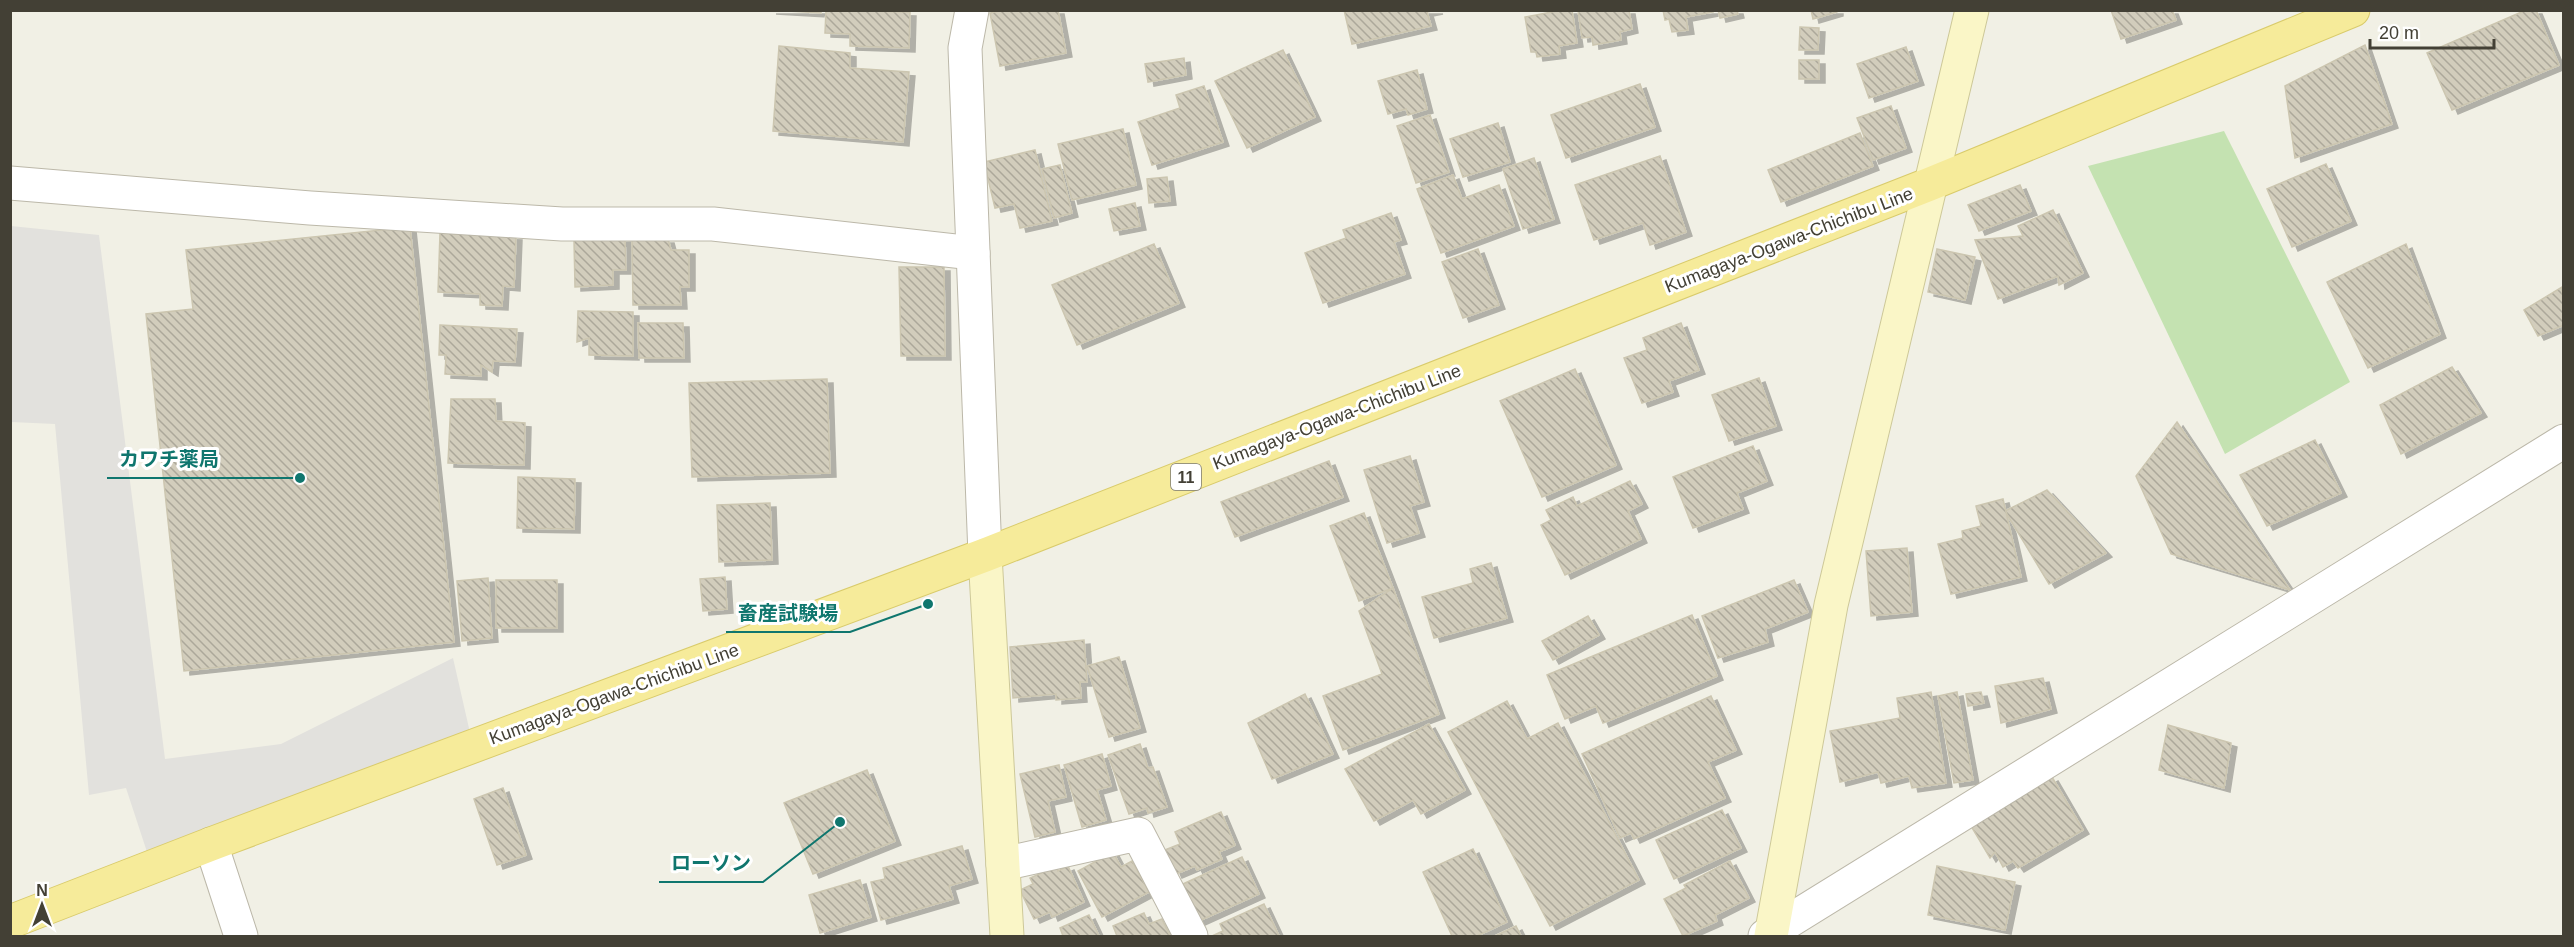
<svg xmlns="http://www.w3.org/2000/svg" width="2574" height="947" font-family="Helvetica,'Noto Sans JP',sans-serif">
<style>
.grass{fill:#c4e2b1}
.parking{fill:#e2e1dd}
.building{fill:url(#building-back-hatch);stroke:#ccc6b0;stroke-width:1.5;filter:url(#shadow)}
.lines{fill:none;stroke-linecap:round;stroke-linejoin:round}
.street-casing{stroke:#bcb8a9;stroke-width:35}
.secondary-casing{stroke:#cdc898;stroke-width:35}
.primary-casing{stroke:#d9cb6b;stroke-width:35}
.street{stroke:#fff;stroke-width:33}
.secondary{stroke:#faf6c7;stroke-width:33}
.primary{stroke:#f6eb9a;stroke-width:33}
.labels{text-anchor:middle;stroke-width:6;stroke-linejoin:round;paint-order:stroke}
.shield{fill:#fff;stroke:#7b7972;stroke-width:1.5}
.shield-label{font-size:16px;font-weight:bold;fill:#434035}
.street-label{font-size:18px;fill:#434035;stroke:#fff}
.leader{fill:none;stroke:#0f766e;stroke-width:2}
.callout-dot{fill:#0f766e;stroke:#fff;stroke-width:2}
.callout-label{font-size:20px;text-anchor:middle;font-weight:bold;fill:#0f766e;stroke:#fff;stroke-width:6;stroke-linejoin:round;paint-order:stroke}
</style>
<defs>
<pattern id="building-back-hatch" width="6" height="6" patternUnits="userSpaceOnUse" patternTransform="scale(1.5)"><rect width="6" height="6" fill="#d2cdbc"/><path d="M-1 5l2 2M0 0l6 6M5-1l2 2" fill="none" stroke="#aca89a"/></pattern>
<filter id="shadow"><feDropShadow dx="6" dy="4" stdDeviation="0" flood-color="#0004"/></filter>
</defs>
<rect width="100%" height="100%" fill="#f1f0e5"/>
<path class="grass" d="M2224,131l126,251 -125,72 -137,-288z"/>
<path class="parking" d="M11,226l88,9 66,524 116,-15 172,-86 18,79 -323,118 -22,-67 -37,7 -34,-371 -44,-2z"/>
<g class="building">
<path d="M770,10h51v3z"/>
<path d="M826,10l84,2 -1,36 -59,-2v-12l-25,-1z"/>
<path d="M1004,10h54l8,43 -66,13 -10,-53z"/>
<path d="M1344,10h93l-10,2 4,14 -79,18z"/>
<path d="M1562,10h10l5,33 -18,3 1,8 -23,3 -1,-5h-5l-6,-35z"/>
<path d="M1578,10h51l3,19 -12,3 1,8 -28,5 -1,-8 -10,1z"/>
<path d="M1663,10h49l1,2 -27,5 2,13 -16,2 -3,-13 -4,1z"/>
<path d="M1718,10h19l1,4 -18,4z"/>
<path d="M1811,10h26v2l-24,7z"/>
<path d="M2111,10h61l4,10 -55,19z"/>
<path d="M2526,10h10l23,55 -107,45 -25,-57z"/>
<path d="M1800,27l19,1 -1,22h-19z"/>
<path d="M2365,45l27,79 -97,34 -10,-72z"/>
<path d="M779,46l71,7v15l59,4 -6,70 -130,-11z"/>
<path d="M1906,47l12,34 -49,17 -12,-34z"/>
<path d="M1283,50l32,67 -68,31 -32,-67z"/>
<path d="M1184,58l2,17 -38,7 -3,-18z"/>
<rect x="1799" y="60" width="20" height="19"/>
<path d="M1417,70l10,39 -19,6 -2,-6 -18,5 -10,-33z"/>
<path d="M1640,84l15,43 -89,31 -15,-43z"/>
<path d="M1204,86l19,56 -71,23 -14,-43 42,-14 -4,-13z"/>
<path d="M1891,106l15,42 -33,12 -16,-42z"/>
<path d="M1430,115l19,57 -33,11 -19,-57z"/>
<path d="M1498,123l12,39 -47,15 -13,-38z"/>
<path d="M1123,129l13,56 -64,15 -14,-56z"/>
<path d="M1860,133l13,33 -92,36 -13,-32z"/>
<path d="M1035,150l17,71 -32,7 -6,-24 -19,4 -11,-46z"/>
<path d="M1660,156l26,76 -36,13 -7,-22 -49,17 -19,-55z"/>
<path d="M1534,158l20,61 -31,10 -20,-60z"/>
<path d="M2326,164l25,57 -59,26 -25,-58z"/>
<path d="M1060,165l12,48 -18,5 -12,-49z"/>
<path d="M1453,175l9,24 37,-14 15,41 -73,27 -24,-64z"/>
<path d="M1167,177l3,24 -21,2 -2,-24z"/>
<path d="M2020,185l11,26 -52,20 -11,-26z"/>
<path d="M1135,203l5,23 -26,5 -5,-22z"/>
<path d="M2053,210l30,63 -24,12 -1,-9 -60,23 -23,-59 48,-4 -5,-10z"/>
<path d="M1391,213l10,27 -7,2 11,32 -82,29 -18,-50 41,-15 -3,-8z"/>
<path d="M410,227l44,415 -270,29 -38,-357 47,-5 -7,-59z"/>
<path d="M440,233l76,3 -2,51 -11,-1 -1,20 -22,-1v-11l-42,-2z"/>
<path d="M625,238l1,32h-13v15l-38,2 -1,-47z"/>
<path d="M668,239l3,11h18v37h-9l1,18h-48l-1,-65z"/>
<path d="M1154,244l25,59 -102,42 -25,-60z"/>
<path d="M2406,244l34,90 -72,34 -41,-86z"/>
<path d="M1478,249l21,56 -36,13 -21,-56z"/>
<path d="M1937,249l38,8 -10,43 -37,-8z"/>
<path d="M899,267h45l1,89h-44z"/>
<path d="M2562,287l2,38 -26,11 -14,-26z"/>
<path d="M578,311l55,1v44l-44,-1v-17l-12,4z"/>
<path d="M638,323h45l1,35h-45z"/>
<path d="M1681,323l18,47 -30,11 4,11 -31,11 -18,-45 23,-8 -4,-12z"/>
<path d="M440,325l77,4 -2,33 -22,-1 -1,11 -11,-7v11l-36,-2 1,-19h-7z"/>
<path d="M2452,367l29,46 -80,41 -21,-49z"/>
<path d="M1575,369l41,96 -74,32 -42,-96z"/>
<path d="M1759,378l17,48 -47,15 -17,-46z"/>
<path d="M827,379l3,94 -138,4 -3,-94z"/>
<path d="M451,399h44l1,22 29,2 -1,42 -76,-2z"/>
<path d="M2177,422l113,168 -119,-36 -35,-78z"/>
<path d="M2315,440l26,53 -74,33 -27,-51z"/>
<path d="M1753,446l14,35 -30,12 6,16 -50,19 -20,-51z"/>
<path d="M1410,456l14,46 -14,4 9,27 -32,10 -23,-73z"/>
<path d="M1329,461l14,36 -108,40 -14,-35z"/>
<path d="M518,477l57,2 -1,50 -57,-1z"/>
<path d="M1630,481l12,23 -14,7 13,28 -76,36 -24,-50 10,-5 -5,-10 27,-13 4,9z"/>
<path d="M2047,490l59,63 -57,31 -44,-73z"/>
<path d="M2003,499l18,78 -70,17 -13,-50 25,-6 -1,-7 19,-5 -5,-20z"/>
<path d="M770,503l2,57 -53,2 -2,-57z"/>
<path d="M1364,513l29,75 -34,13 -29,-75z"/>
<path d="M1907,548l5,64 -41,4 -5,-65z"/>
<path d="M1491,563l16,55 -73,20 -12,-41 51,-14 -3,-14z"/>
<path d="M725,577l2,32 -24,2 -3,-32z"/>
<path d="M488,578l4,60 -30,3 -5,-60z"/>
<rect x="496" y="580" width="61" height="48"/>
<path d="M1794,580l14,32 -43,17 3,13 -50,16 -16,-42z"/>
<path d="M1393,588l46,126 -96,36 -20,-54 59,-22 -23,-63z"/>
<path d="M1692,615l25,61 -114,47 -7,-17 -31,13 -18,-44z"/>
<path d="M1588,616l11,19 -46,25 -11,-19z"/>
<path d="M1084,640l3,42h-7l1,16 -25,2v-6l-43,4 -3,-51z"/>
<path d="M1119,657l21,71 -31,9 -22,-71z"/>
<path d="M2043,678l8,31 -50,14 -6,-37z"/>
<path d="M1931,692l15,91 -34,5 -3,-12 -28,7 -3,-11 -38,10 -10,-51 70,-13 -3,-20z"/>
<path d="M1957,692l16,88 -19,3 -16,-87z"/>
<path d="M1981,692l3,11 -16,3 -2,-12z"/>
<path d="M1305,694l28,60 -61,25 -24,-56z"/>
<path d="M1711,696l25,54 -28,12 17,36 -91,41 -3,-6 -11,5 -38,-84z"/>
<path d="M1507,701l20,38 31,-16 81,157 -89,46 -102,-194z"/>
<path d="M1429,724l36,66 -44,24 -8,-14 -39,21 -29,-52z"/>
<path d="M2168,725l63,18 -7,45 -65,-18z"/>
<path d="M1140,744l8,24 5,-1 14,40 -19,6 -1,-5 -18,6 -21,-59z"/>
<path d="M1102,754l9,32 -14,4 9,30 -24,7 -18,-62z"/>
<path d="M1059,765l7,32 -18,4 7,31 -20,5 -15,-63z"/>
<path d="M867,770l28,71 -82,33 -29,-71z"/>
<path d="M2052,777l31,53 -65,38 -5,-7 -10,6 -8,-15 -5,6 -19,-32z"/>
<path d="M503,788l23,67 -29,10 -23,-66z"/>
<path d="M1722,810l19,38 -67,31 -18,-39z"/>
<path d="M1221,812l14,33 -16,7 3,7 -25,11 -2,-4 -19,8 -11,-24 15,-6 -5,-12z"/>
<path d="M962,846l10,33 -23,7 4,13 -72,21 -10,-38 14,-3 -2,-11z"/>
<path d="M1473,849l34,73 -30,14h-25l-29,-64z"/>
<path d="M1113,852l8,15 11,-6 17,31 -47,25 -24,-46z"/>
<path d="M1242,857l17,37 -60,27 -16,-37z"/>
<path d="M1730,861l19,37 -34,17 2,6 -34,15 -19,-37 22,-11 -2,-3z"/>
<path d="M1057,866l1,5 10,-5 16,36 -32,15 -2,-5 -16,7 -14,-29 13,-6 -3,-6z"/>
<path d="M1937,866l78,16 -10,48 -77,-15z"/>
<path d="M860,880l11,37 -51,16 -11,-38z"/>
<path d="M1264,904l15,32h-67l11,-5 -3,-7z"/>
<path d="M1144,913l5,11 13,-5 8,17h-53l-4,-10z"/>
<path d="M1089,915l10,21h-36l-3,-8z"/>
<path d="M1516,926l5,10h-26z"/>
</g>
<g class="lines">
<g class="street-casing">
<g id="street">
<path d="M972,10l-7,38 20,507"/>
<path d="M10,183l300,25 252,16h151l260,29"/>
<path d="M211,844l30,92"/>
<path d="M1003,864l135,-30 53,102"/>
<path d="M1765,936l799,-495"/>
</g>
</g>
<g class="secondary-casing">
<g id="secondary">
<path d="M985,555l22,381"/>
<path d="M1771,936l60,-331 141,-595"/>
</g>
</g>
<g class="primary-casing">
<path id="primary" d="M10,922l201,-78 774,-289 945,-371 423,-174"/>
</g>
<use href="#street" class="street"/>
<use href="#secondary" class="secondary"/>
<use href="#primary" class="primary"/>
</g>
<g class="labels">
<rect class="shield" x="1171" y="464" width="30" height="26" rx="4.5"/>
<g class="shield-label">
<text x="1186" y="483">11</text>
</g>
<g class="street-label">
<text transform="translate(1789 240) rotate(-21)" y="6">Kumagaya-Ogawa-Chichibu Line</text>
<text transform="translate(1337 417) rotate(-21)" y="6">Kumagaya-Ogawa-Chichibu Line</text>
<text transform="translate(614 694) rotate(-20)" y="6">Kumagaya-Ogawa-Chichibu Line</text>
</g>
</g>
<path class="leader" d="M300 478L231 478H107M928 604L850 632H726M840 822L763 882H659"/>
<g class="callout-dot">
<circle cx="300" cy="478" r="6"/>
<circle cx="928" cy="604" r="6"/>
<circle cx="840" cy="822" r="6"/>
</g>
<g class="callout-label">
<text x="169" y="466">カワチ薬局</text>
<text x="788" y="620">畜産試験場</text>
<text x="711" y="870">ローソン</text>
</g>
<rect width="2574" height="947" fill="none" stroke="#434035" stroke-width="24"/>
<g transform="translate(42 905)" stroke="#ffffff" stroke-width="4.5" paint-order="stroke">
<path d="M0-4.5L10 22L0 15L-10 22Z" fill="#434035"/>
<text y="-9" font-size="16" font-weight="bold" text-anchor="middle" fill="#434035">N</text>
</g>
<path d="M2370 39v9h124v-9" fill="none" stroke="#434035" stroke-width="3"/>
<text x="2379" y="39" font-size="18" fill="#434035" stroke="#ffffff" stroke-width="4.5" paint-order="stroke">20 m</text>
</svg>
